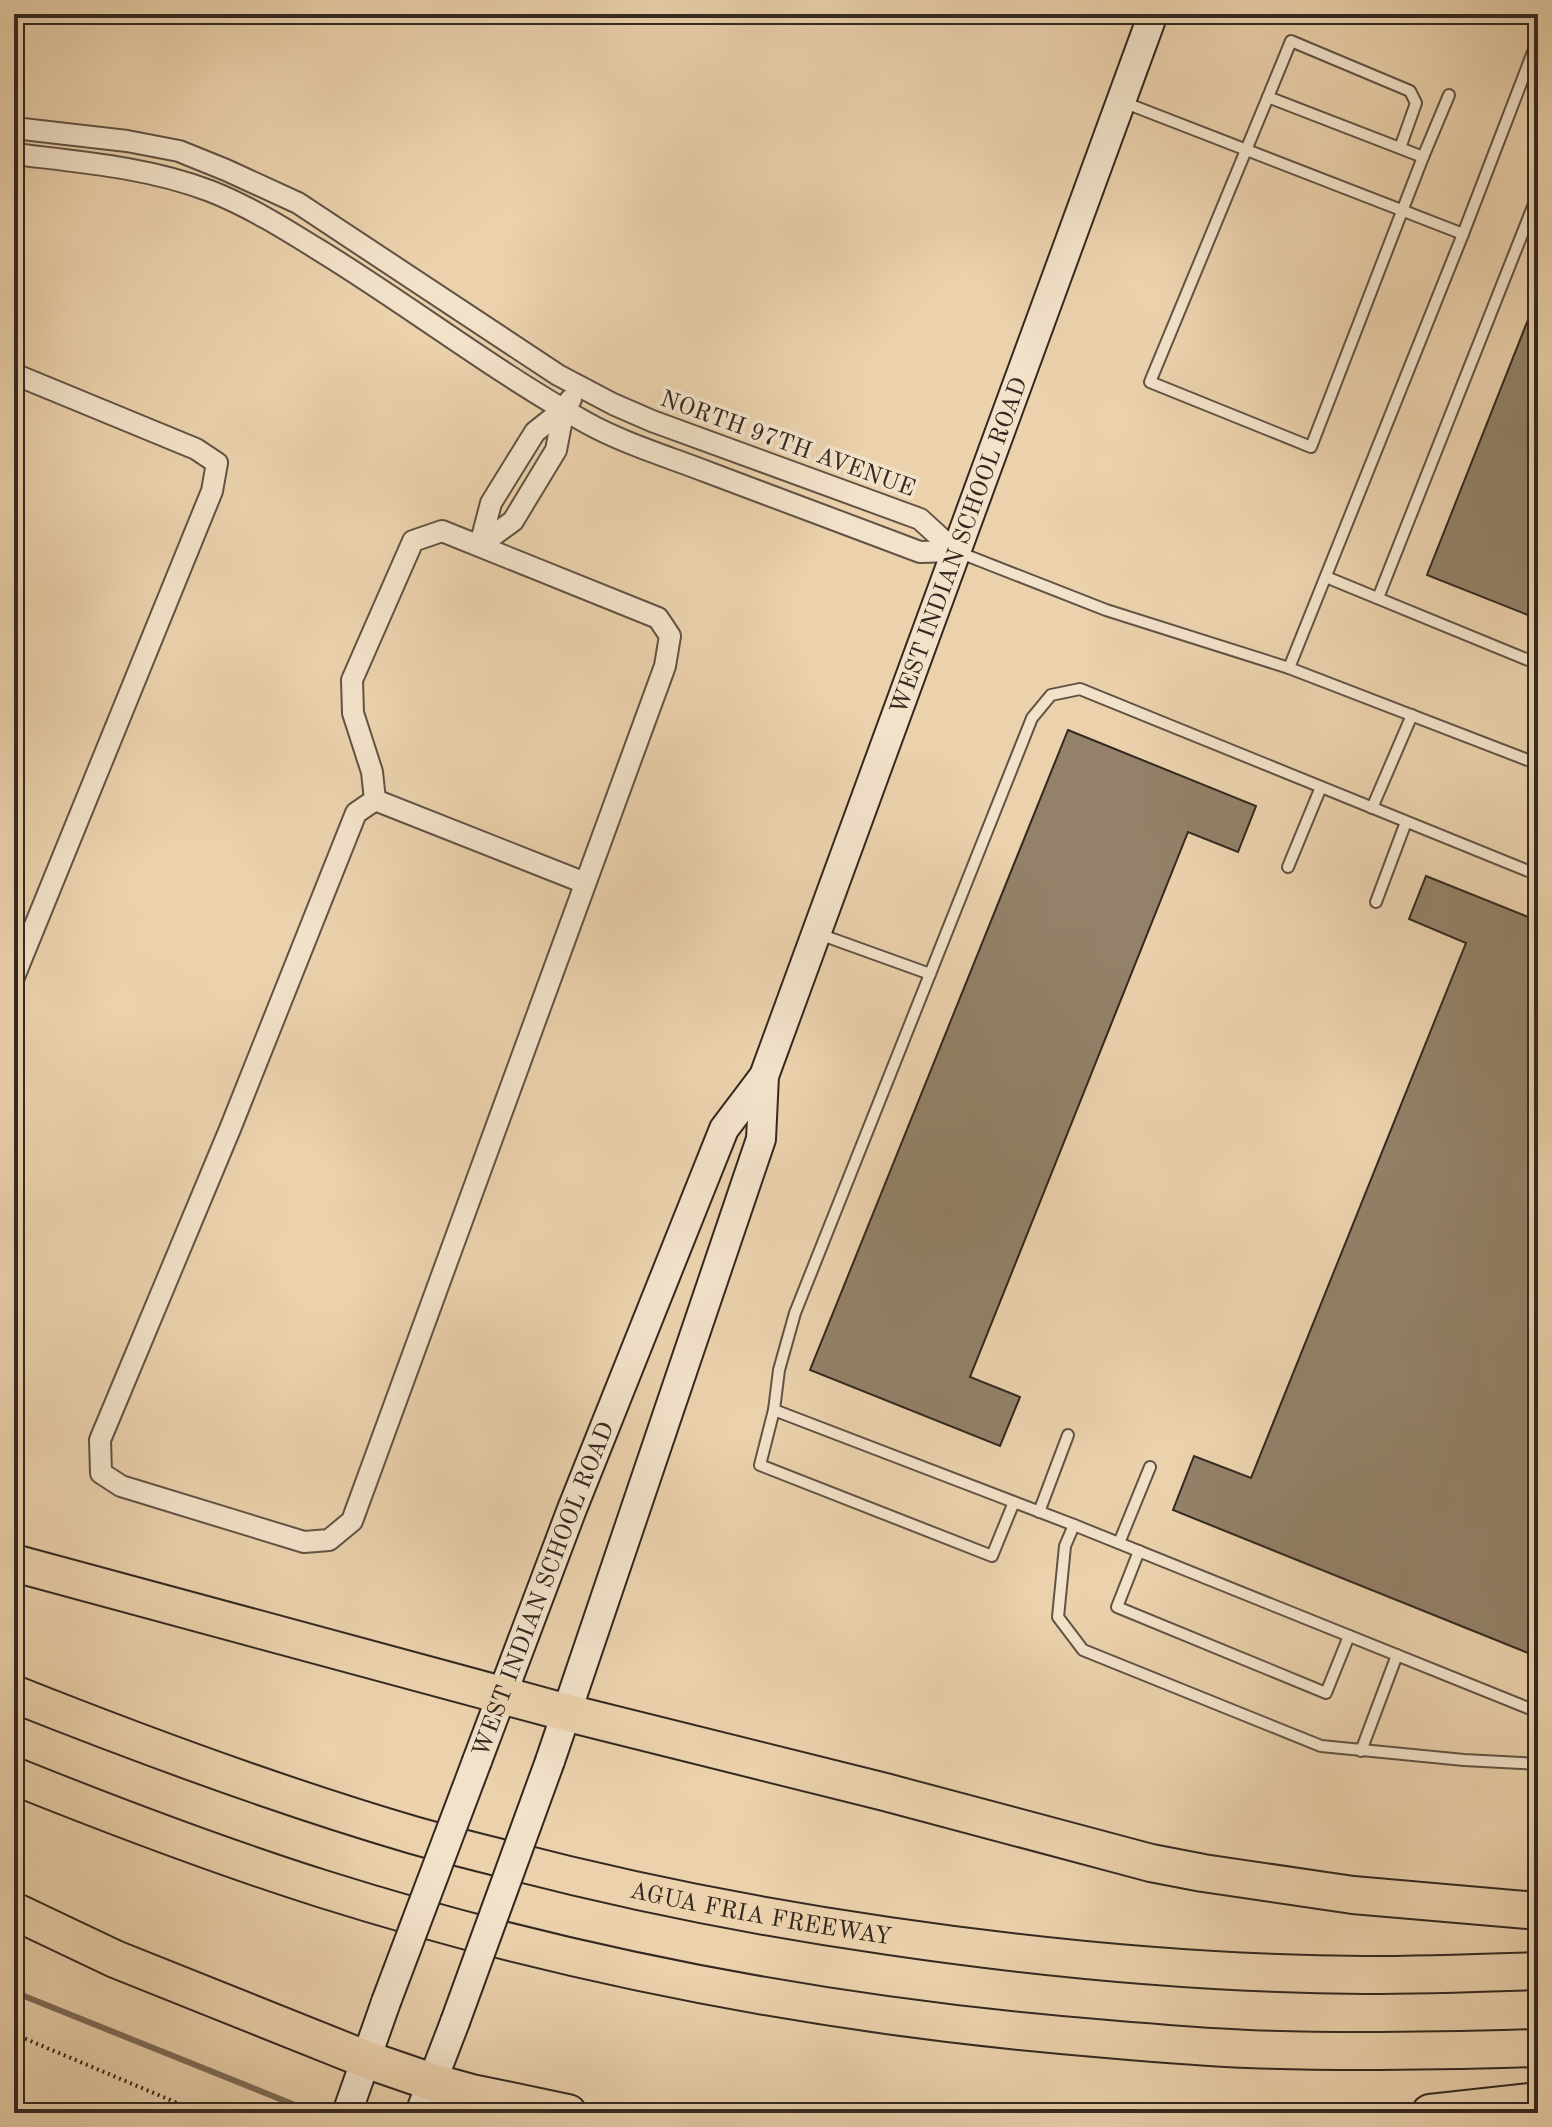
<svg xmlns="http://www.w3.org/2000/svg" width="1552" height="2127" font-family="'Old Standard TT',serif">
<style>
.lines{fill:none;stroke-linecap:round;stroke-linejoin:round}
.stream{stroke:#7c6c58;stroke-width:6}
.building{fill:#938169;stroke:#332920;stroke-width:2}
.service-casing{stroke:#615343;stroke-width:14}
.minor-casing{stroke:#615343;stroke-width:24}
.secondary-casing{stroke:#332920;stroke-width:32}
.motorway-casing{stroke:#332920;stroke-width:40}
.path{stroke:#332920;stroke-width:4;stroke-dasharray:2 4;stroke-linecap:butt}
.service{stroke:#f2e2ca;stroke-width:10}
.minor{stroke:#f2e2ca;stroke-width:20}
.secondary{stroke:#f2e2ca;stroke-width:28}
.motorway{stroke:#ebd2ad;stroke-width:36}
.secondary-bridge-casing{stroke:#332920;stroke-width:32;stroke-linecap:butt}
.secondary-bridge{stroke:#f2e2ca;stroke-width:28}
.labels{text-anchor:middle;stroke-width:7;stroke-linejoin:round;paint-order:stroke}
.street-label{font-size:24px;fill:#332920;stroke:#f2e2ca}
</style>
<rect width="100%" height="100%" fill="#ebd2ad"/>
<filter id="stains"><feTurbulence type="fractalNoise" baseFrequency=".0025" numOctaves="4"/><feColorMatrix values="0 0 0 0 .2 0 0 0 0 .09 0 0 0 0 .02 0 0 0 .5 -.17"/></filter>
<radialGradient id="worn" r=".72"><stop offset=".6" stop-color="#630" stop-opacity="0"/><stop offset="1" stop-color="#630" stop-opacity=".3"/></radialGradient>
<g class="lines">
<path class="stream" d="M14,1992l281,113"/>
</g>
<g class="building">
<path d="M1537,297h1v322l-111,-44z"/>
<path d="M1068,730l188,76 -18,46 -50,-20 -218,545 50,20 -20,49 -190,-76z"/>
<path d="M1426,876l112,45v736l-365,-147 21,-54 57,22 215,-535 -57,-24z"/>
</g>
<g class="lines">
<g class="service-casing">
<g id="service">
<path d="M1268,97l155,60 -112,290 -161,-65z"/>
<path d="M1268,97l23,-56 119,50 6,12 -16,45"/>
<path d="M1123,102l340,132 75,-195"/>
<path d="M1423,157l26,-62"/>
<path d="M958,552l148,58 183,58 249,96"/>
<path d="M1326,577l212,87"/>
<path d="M1378,598l160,-404"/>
<path d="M1289,668l174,-434"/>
<path d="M1372,808l40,-93"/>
<path d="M1288,867l33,-80"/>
<path d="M1376,902l30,-80"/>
<path d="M819,934l111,40"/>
<path d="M774,1410l5,-40 16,-57 237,-595 19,-23 29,-6 458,186"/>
<path d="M1014,1502l-22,54 -232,-91 14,-55 300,115"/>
<path d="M1039,1512l29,-77"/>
<path d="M1119,1543l31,-76"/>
<path d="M1139,1551l-22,56 209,86 23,-57"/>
<path d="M1538,1712l-464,-187 -9,21 -7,71 25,33 238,96 143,14 74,4"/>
<path d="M1361,1751l36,-96"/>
</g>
</g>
<g class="minor-casing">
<g id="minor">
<path d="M14,128l113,13 52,10 47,19 72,33 260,172 55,29 39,17 268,98 35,32"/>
<path d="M14,154c66,8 133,13 196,37 41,16 80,41 117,64 87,54 170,118 260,168 38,21 82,34 123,50 70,26 140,53 210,79l35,-1"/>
<path d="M14,374l182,75 21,14 -5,28 -198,486"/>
<path d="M442,531l216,87 12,18 -5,30 -313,855 -23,19 -25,2 -183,-56 -20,-13 -1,-33 130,-311 126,-316 19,-13 -3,-28 -19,-59 -1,-33 61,-139z"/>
<path d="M480,545l11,-42 44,-71 29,-23 7,-10"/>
<path d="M480,545l33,-24 43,-71 8,-41"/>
<path d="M375,800l210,83"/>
</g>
</g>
<g class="secondary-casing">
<g id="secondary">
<path id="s1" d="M477,1761l95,-252 152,-380 40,-53 389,-1062"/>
<path d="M550,1761l211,-622 3,-63"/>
<path d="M347,2113l39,-111"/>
<path d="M420,2113l35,-91"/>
</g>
</g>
<g class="motorway-casing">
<g id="motorway">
<path d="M14,1563l554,150 317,79 266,71 52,10 150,22 185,16"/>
<path id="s2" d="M14,1694c131,52 263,101 399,141 28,8 56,15 84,22 129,34 259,60 392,79 157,23 317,38 476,39 58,0 115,-2 173,-4"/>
<path d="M14,1776c102,41 205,80 309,113 254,80 519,129 784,150 47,4 94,8 141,10 96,4 194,2 290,-1"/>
<path d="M14,1911l101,48 250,100 67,23 40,11 96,20"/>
<path d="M1430,2113l108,-12"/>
</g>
</g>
<path class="path" d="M14,2034l161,68 9,11"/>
<use href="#service" class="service"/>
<use href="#minor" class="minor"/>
<use href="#secondary" class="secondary"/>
<use href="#motorway" class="motorway"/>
<g class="secondary-bridge-casing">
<g id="secondary-bridge">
<path d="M386,2002l91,-241"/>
<path d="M455,2022l95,-261"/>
</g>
</g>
<use href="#secondary-bridge" class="secondary-bridge"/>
</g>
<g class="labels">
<g class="street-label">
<text transform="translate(788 443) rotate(20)" y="8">NORTH 97TH AVENUE</text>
<text dy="8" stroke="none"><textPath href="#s1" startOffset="1310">WEST INDIAN SCHOOL ROAD</textPath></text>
<text dy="8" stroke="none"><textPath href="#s1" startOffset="184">WEST INDIAN SCHOOL ROAD</textPath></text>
<text dy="8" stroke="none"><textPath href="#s2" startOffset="780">AGUA FRIA FREEWAY</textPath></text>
</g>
</g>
<rect width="1552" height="2127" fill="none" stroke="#ebd2ad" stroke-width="48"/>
<rect x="16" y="16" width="1520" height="2095" fill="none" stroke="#332920" stroke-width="4"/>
<rect x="24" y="24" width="1504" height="2079" fill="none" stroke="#332920" stroke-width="2"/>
<rect width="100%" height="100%" filter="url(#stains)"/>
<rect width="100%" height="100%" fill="url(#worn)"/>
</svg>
